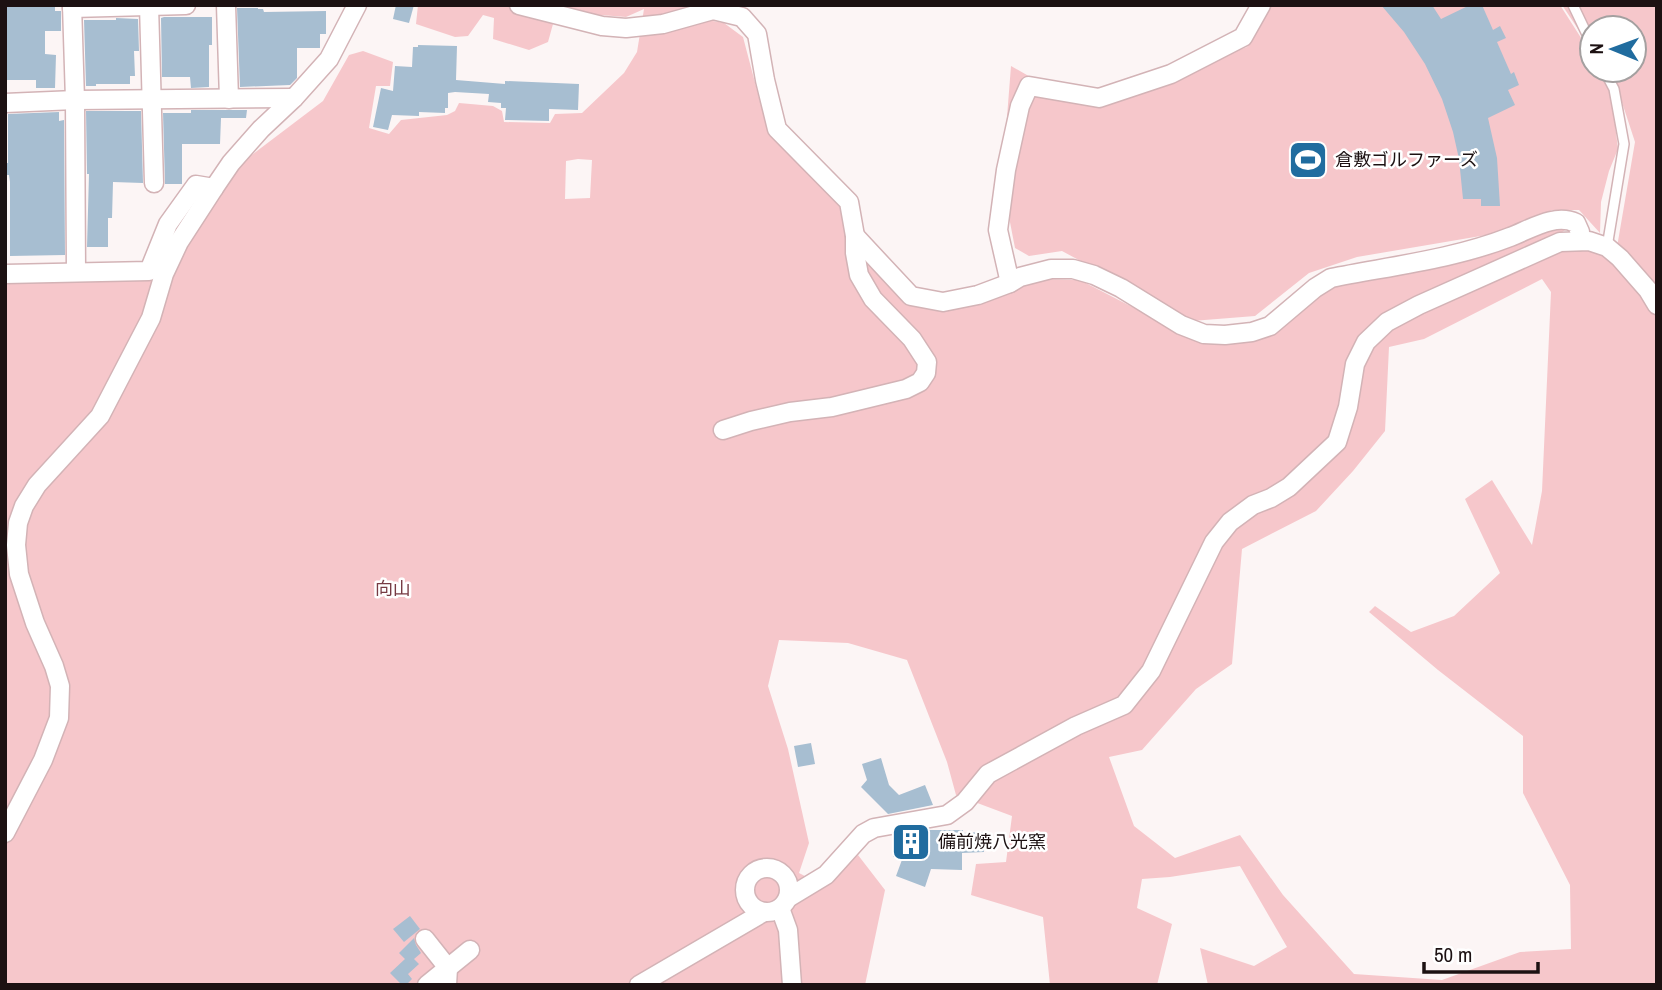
<svg xmlns="http://www.w3.org/2000/svg" width="1662" height="990" font-family="'Archivo Narrow','Noto Sans JP',sans-serif">
<style>
.green{fill:#f6c7cb;fill-rule:evenodd}
.building{fill:#a7bed1}
.lines{fill:none;stroke-linecap:round;stroke-linejoin:round}
.service-casing{stroke:#d3b3b6;stroke-width:12}
.minor-casing{stroke:#d3b3b6;stroke-width:21}
.service{stroke:#fff;stroke-width:9}
.minor{stroke:#fff;stroke-width:18}
.labels{text-anchor:middle;stroke-width:5;stroke-linejoin:round;paint-order:stroke}
.poi-label{font-size:18px;fill:#1c1112;stroke:#fff;text-anchor:start}
.park-label{font-size:18px;fill:#773b44;stroke:#fff}
</style>
<rect width="100%" height="100%" fill="#fcf5f5"/>
<g class="green">
<path d="M418,5h279l-1,13 28,5 19,14 24,91 76,77 3,34 61,59 139,-19 34,1 91,47 52,13 119,-60 216,-57 11,4 -15,11 46,16 17,-7 18,-105 -18,-55 -11,-17h28v-42h-42v22l-30,-45h95v980h-449l-8,-37 54,18 33,-19 -47,-81 -70,11 -28,2 -5,29 35,16 -15,61h-107l-7,-68 -72,-22 5,-31 30,-2 6,-46 -56,-21 -9,-33 -40,-102 -59,-17 -69,-3 -11,46 20,63 21,94 -10,30 25,13 34,-31 27,35 -20,95h-860v-707l164,-5 63,-103 91,-69 26,-46 14,-4 30,11 -3,24h-14l-7,42 20,6 12,-14 46,-5 8,-4 4,-8 34,3 9,5 2,11 46,1 5,-9 27,-1 42,-40 13,-21 7,-43 -18,8 -51,-4 -22,11 -5,18 -19,8 -36,-11 1,-21 -11,-3 -15,21 -13,1 -39,-13zM578,159l14,1 -2,38 -25,1 1,-38zM1542,279l9,13 -9,199 -10,54 -40,-65 -27,19 35,74 -46,43 -43,16 -36,-26 -6,6 69,58 85,66v57l47,92 1,64 -51,3 -78,28 -88,-6 -71,-79 -43,-60 -65,23 -41,-32 -25,-69 33,-7 54,-61 36,-25 10,-115 74,-38 37,-40 32,-40 4,-84 35,-8z"/>
<path d="M1272,5h288l32,50v15h9l10,22 7,57 -9,22 -8,31 -1,31 -21,-23h-27l-36,20 -159,27 -48,16 -54,43 -63,5 -130,-70 -33,5 -14,-8 -13,-67 9,-115 56,32 31,6 149,-57z"/>
</g>
<g class="building">
<path d="M5,5h50v6h6v20h-16v23l11,1 -1,33h-19v-8h-31z"/>
<path d="M396,5h18l-5,18 -16,-4z"/>
<path d="M1381,5h51l9,14 29,-14h12l11,25 7,-4 6,12 -9,4 14,32 3,-2 5,13 -11,5 7,15 -27,13 9,40 3,48h-19v-7h-18l-4,-40 -6,-27 -11,-33 -17,-35 -21,-32z"/>
<path d="M237,8h21v1h5l1,3 62,-1v23h-6v14h-23v30l-7,7 -50,2z"/>
<path d="M164,17h48v28h-3v42l-18,1 -1,-11h-28l-1,-59z"/>
<path d="M116,18l22,1 1,32h-5l1,25h-5v8h-34v2h-10l-2,-66h32z"/>
<path d="M418,45l39,1 -1,34 49,4v-3l74,3 -1,26 -29,-1v12l-44,-1 1,-12h-5v-5l-13,-1 1,-8 -34,-2 -7,1v15h-3v5l-26,-1v4l-27,-1 -4,15 -15,-3 8,-39 12,3 2,-25 17,1 1,-20h5z"/>
<path d="M191,110h56l-1,8h-25l-1,26h-38v40h-17l-2,-71h28z"/>
<path d="M86,111h55l2,72 -30,-1 -1,36h-4v29h-21l2,-73h-2z"/>
<path d="M59,112v9l5,-1 1,135 -55,1v-74l-1,-7h-3v-12h2v-49z"/>
<path d="M811,743l4,21 -17,3 -4,-21z"/>
<path d="M881,758l8,27 10,10 26,-10 8,20 -45,9 -27,-27 6,-7 -5,-16z"/>
<path d="M929,830h34v3l20,-1 1,20 -22,1v17l-31,-1 -6,18 -29,-11 7,-19h-10l1,-21z"/>
<path d="M410,916l10,13 -16,13 -11,-13z"/>
<path d="M414,938l2,7 5,8 -7,6 5,5 -11,10 4,5 -6,6h-4l-12,-12 15,-14 -6,-6z"/>
</g>
<g class="lines">
<g class="service-casing">
<g id="service">
<path d="M1573,5l19,40"/>
<path d="M1604,70l10,19 10,55 -17,103"/>
</g>
</g>
<g class="minor-casing">
<g id="minor">
<path d="M72,5l3,95 1,172"/>
<path d="M149,5l5,178"/>
<path d="M226,5l3,94"/>
<path d="M519,5l83,21 24,2 37,-4 50,-14 29,7 15,17 8,46 12,49 72,73 6,34v17l4,22 14,24 39,40 15,23 -1,11 -6,9 -14,7 -74,18 -42,5 -39,9 -28,9"/>
<path d="M72,8l114,-3"/>
<path d="M5,103l70,-3 219,-2"/>
<path d="M855,236l56,60 32,6 35,-7 32,-12 10,-6 31,-8h22l21,6 27,13 60,37 23,9 21,1 27,-3 18,-6 45,-38 16,-10c60,-12 123,-19 179,-41 21,-8 45,-24 66,-14l4,9v9"/>
<path d="M5,274l144,-3 19,-47 28,-39 18,3"/>
<path d="M1010,283l-12,-53 8,-60 14,-64 9,-20 70,12 72,-24 72,-37 18,-32"/>
<path d="M5,833l38,-73 16,-42 1,-32 -6,-20 -19,-43 -16,-49 -3,-29 2,-22 6,-17 13,-21 63,-69 51,-98 13,-44 15,-32 35,-54 17,-25 30,-34 33,-31 35,-39 28,-54"/>
<circle cx="767" cy="890" r="22"/>
<path d="M788,898l38,-23 37,-41 11,-6 73,-13 18,-13 23,-28 88,-48 48,-21 27,-34 63,-129 16,-20 23,-17 18,-7 18,-11 48,-45 11,-35 7,-43 11,-22 21,-20 32,-17 141,-63 29,-1 18,6 13,11 28,32 9,15"/>
<path d="M780,908l8,22 4,55"/>
<path d="M425,939l23,29 -1,17"/>
<path d="M427,985l43,-35"/>
<path d="M639,985l125,-73"/>
</g>
</g>
<use href="#service" class="service"/>
<use href="#minor" class="minor"/>
</g>
<defs>
<g id="stadium-square" transform="scale(2.0125)"><rect x="-9" y="-9" width="18" height="18" rx="4" fill="#206c9f" stroke="#fff"/><path d="M0-5a6.5 5 0 1 0 0 10a6.5 5 0 1 0 0-10ZM-3.5-1.8h7v3.6h-7Z" fill="#fff"/></g>
<g id="building-square" transform="scale(2.0125)"><rect x="-9" y="-9" width="18" height="18" rx="4" fill="#206c9f" stroke="#fff"/><path d="M-4-6H4V6H1V3H-1V6H-4ZM-2.5-4.3h1.7v1.8h-1.7ZM.8-4.3h1.7v1.8H.8ZM-2.5-1h1.7V.8h-1.7ZM.8-1h1.7V.8H.8Z" fill="#fff"/></g>
</defs>
<g fill-rule="evenodd">
<use href="#stadium-square" x="1308" y="160"/>
<use href="#building-square" x="911" y="842"/>
</g>
<g class="labels">
<g class="poi-label">
<text x="1335" y="166">倉敷ゴルファーズ</text>
<text x="938" y="848">備前焼八光窯</text>
</g>
<g class="park-label">
<text x="393" y="595">向山</text>
</g>
</g>
<rect width="1662" height="990" fill="none" stroke="#1c1112" stroke-width="14"/>
<g transform="translate(1613 49) rotate(271)"><circle r="33" fill="#ffffff" stroke="#a4a0a0" stroke-width="2"/>
<path d="M0-5L12 26L0 18L-12 26Z" fill="#206c9f"/>
<text y="-10" font-size="19" font-weight="bold" text-anchor="middle" fill="#1c1112">N</text>
</g>
<path d="M1424 962v10h114v-10" fill="none" stroke="#1c1112" stroke-width="3.5"/>
<text x="1434" y="962" font-size="21" fill="#1c1112" stroke="#ffffff" stroke-width="5" paint-order="stroke">50 m</text>
</svg>
